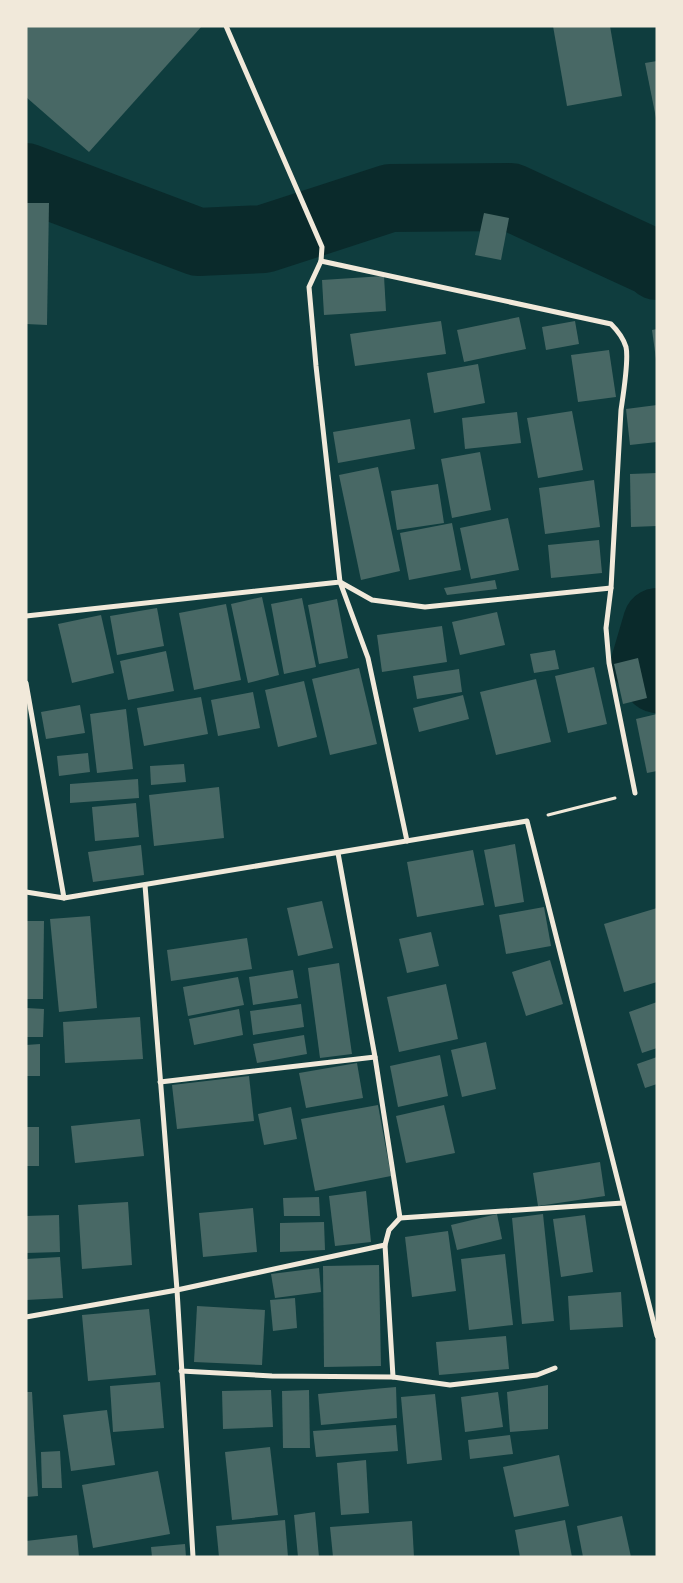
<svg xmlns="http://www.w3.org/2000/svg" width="683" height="1583" font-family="'PT Sans',sans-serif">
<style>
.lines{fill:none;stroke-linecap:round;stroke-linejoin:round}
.river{stroke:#0a2a2b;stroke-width:68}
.building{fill:#486865}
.path{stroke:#f1e9da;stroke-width:3}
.minor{stroke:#f1e9da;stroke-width:5}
</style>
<rect width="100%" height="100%" fill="#0f3d3e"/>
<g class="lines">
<g class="river">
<path d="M26,177l172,65 66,-3 126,-41 121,-1 143,66 3,3"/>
<path d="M657,622l-12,41 12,16"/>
</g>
</g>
<g class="building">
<path d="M26,26h176l-113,126 -63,-55z"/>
<path d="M553,26h57l12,70 -55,10z"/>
<path d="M657,61v57h-1l-11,-55z"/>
<path d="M26,203h23l-2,122 -21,-1z"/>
<path d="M484,213l25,5 -8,42 -26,-5z"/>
<path d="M384,276l2,35 -62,4 -2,-35z"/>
<path d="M519,317l7,32 -62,13 -7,-32z"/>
<path d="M441,321l5,33 -91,12 -5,-32z"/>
<path d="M575,321l4,23 -33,6 -4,-23z"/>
<path d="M657,329v30h-1l-4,-29z"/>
<path d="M609,350l7,47 -38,5 -7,-47z"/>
<path d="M478,364l7,39 -51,10 -7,-40z"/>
<path d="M657,405v37l-27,3 -4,-36z"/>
<path d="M572,411l11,59 -45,8 -11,-60z"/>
<path d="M517,412l4,31 -56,6 -3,-31z"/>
<path d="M410,419l5,30 -77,14 -5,-31z"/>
<path d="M480,452l11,58 -39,8 -11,-59z"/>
<path d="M378,467l22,104 -39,9 -22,-105z"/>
<path d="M657,473v53l-26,1 -1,-53z"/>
<path d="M594,480l6,47 -55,7 -6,-46z"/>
<path d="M438,484l6,39 -47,7 -6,-39z"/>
<path d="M508,518l11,52 -48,9 -11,-51z"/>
<path d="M452,523l9,47 -52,10 -9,-47z"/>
<path d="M599,540l3,33 -51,5 -3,-33z"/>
<path d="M495,580l2,9 -50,6 -3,-7z"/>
<path d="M262,597l17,78 -31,8 -17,-79z"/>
<path d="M302,598l14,69 -32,7 -13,-70z"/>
<path d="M337,599l11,59 -29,6 -11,-59z"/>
<path d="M226,604l15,76 -47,10 -15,-77z"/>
<path d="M157,608l7,38 -47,9 -7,-39z"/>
<path d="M497,612l8,33 -45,10 -8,-33z"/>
<path d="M101,615l13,58 -42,10 -14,-59z"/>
<path d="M442,626l5,36 -65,10 -5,-37z"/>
<path d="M555,650l4,19 -25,4 -4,-19z"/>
<path d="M166,651l8,40 -46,9 -8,-39z"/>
<path d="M638,658l9,40 -24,6 -9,-40z"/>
<path d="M594,667l13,57 -39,9 -13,-57z"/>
<path d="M359,668l18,76 -47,11 -18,-76z"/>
<path d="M459,669l3,23 -45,7 -4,-23z"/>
<path d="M536,679l15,63 -55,13 -16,-63z"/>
<path d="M304,681l13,56 -39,10 -13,-57z"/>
<path d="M253,692l7,36 -42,8 -7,-36z"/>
<path d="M463,695l6,24 -50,13 -6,-24z"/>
<path d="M201,697l7,37 -64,12 -7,-38z"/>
<path d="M80,705l5,28 -39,6 -5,-27z"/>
<path d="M126,709l7,60 -36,4 -7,-59z"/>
<path d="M657,714v57l-10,2 -11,-54z"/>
<path d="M88,753l2,19 -31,4 -2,-20z"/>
<path d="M184,764l2,18 -35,3 -1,-19z"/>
<path d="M138,779l1,19 -69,5v-19z"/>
<path d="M219,787l5,51 -70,8 -5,-51z"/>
<path d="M136,803l3,34 -44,4 -3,-34z"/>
<path d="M515,844l9,58 -29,5 -11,-57z"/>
<path d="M141,845l3,30 -51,7 -5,-30z"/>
<path d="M473,850l11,55 -67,12 -10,-55z"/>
<path d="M322,901l11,47 -35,8 -11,-48z"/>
<path d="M544,907l7,39 -45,8 -7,-39z"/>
<path d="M657,908v74l-33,10 -20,-68z"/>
<path d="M90,916l7,92 -38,4 -9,-93z"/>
<path d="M26,921h18l-1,78h-17z"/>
<path d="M431,932l8,34 -32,7 -8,-34z"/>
<path d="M247,938l5,31 -81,12 -4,-31z"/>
<path d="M550,960l13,44 -37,12 -14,-44z"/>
<path d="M339,963l13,91 -32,4 -12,-90z"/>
<path d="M293,970l5,28 -45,7 -4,-28z"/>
<path d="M238,977l6,28 -56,11 -5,-29z"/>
<path d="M446,984l12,55 -59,13 -12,-55z"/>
<path d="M657,1002v46l-15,5 -13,-41z"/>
<path d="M301,1004l3,23 -51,8 -3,-24z"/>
<path d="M26,1008l18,1 -1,28h-17z"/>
<path d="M239,1009l4,26 -49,10 -5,-26z"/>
<path d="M140,1017l3,42 -78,4 -2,-41z"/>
<path d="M304,1035l3,19 -50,9 -4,-19z"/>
<path d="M486,1042l10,47 -34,8 -11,-47z"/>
<path d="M40,1044v32h-14v-31z"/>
<path d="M440,1055l8,41 -50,11 -8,-41z"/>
<path d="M657,1057v27l-12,4 -8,-24z"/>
<path d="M357,1063l6,35 -57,10 -7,-35z"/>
<path d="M249,1076l5,45 -77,8 -5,-44z"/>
<path d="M378,1105l13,71 -76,15 -14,-72z"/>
<path d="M444,1105l11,48 -49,10 -10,-47z"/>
<path d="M291,1107l6,32 -33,6 -6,-31z"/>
<path d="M140,1119l4,37 -69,7 -4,-37z"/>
<rect x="26" y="1127" width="13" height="39"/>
<path d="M600,1162l5,34 -67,10 -5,-33z"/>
<path d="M366,1191l5,51 -36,4 -6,-50z"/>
<path d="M319,1197l1,19h-36l-1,-18z"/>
<path d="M128,1202l4,63 -50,4 -4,-64z"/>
<path d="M253,1208l4,44 -54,5 -4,-44z"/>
<path d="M497,1214l5,25 -45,11 -6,-25z"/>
<path d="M543,1214l11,107 -32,3 -10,-106z"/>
<path d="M59,1215l1,37 -34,1v-37z"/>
<path d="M585,1215l8,57 -32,5 -8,-58z"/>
<path d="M324,1222l1,28 -45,2v-29z"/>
<path d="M448,1231l8,60 -44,6 -7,-60z"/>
<path d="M505,1254l8,71 -44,5 -8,-71z"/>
<path d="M60,1257l3,41 -37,2v-41z"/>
<path d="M379,1265l2,101 -57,1 -1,-101z"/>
<path d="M319,1268l2,24 -46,6 -4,-24z"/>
<path d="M621,1292l2,35 -53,3 -2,-34z"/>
<path d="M295,1298l2,30 -24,3 -3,-31z"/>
<path d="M197,1306l68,4 -3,55 -68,-3z"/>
<path d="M149,1309l7,66 -68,6 -6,-66z"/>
<path d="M506,1336l3,33 -70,6 -3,-33z"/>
<path d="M160,1382l4,46 -51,4 -3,-46z"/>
<path d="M548,1385v44l-38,3 -3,-40z"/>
<path d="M396,1387l1,31 -76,7 -3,-31z"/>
<path d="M271,1390l2,37 -50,2 -1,-38z"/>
<path d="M309,1390l1,58h-27l-1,-57z"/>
<path d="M26,1392h6l6,104 -12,1z"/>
<path d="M498,1392l5,35 -38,5 -4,-35z"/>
<path d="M435,1394l7,66 -35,4 -6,-67z"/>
<path d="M107,1410l8,55 -44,6 -8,-56z"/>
<path d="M396,1425l2,26 -82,6 -3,-26z"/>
<path d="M510,1435l3,19 -43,5 -2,-19z"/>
<path d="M270,1447l8,68 -46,5 -7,-68z"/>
<path d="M60,1451l2,37h-20l-1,-36z"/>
<path d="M559,1455l10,51 -55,11 -11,-50z"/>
<path d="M366,1460l3,53 -28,2 -4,-52z"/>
<path d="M158,1471l12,63 -77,14 -11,-63z"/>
<path d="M315,1512l4,45h-21l-4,-42z"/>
<path d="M622,1516l9,41h-48l-6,-31z"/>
<path d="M285,1520l3,37h-69l-3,-31z"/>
<path d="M565,1520l7,37h-52l-5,-27z"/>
<path d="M412,1521l2,36h-81l-3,-30z"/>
<path d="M77,1535l2,22h-53v-16z"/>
<path d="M185,1544l1,13h-34l-1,-10z"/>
</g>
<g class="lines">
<path class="path" d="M548,815l67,-17"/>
<g class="minor">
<path d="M321,261l290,63c7,7 12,13 15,23 3,13 -3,49 -5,63l-10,178 -5,40 3,35 26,130"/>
<path d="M26,616l314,-34 -24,-216 -7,-79 12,-26 1,-14 -96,-221"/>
<path d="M26,683l38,215"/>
<path d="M407,841l-39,-183 -28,-76 32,18 53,7 186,-19"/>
<path d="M338,853l37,204 25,161 -11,12 -4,15 8,132"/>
<path d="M145,885l32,405 16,267"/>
<path d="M26,892l38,6 463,-77 130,515"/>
<path d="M160,1082l215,-25"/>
<path d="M400,1218l223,-15"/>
<path d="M26,1317l151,-27 208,-45"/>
<path d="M181,1371l91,5 121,1 57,8 87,-10 18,-7"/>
</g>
</g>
<rect width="683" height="1583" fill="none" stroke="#f1e9da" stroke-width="55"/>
</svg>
